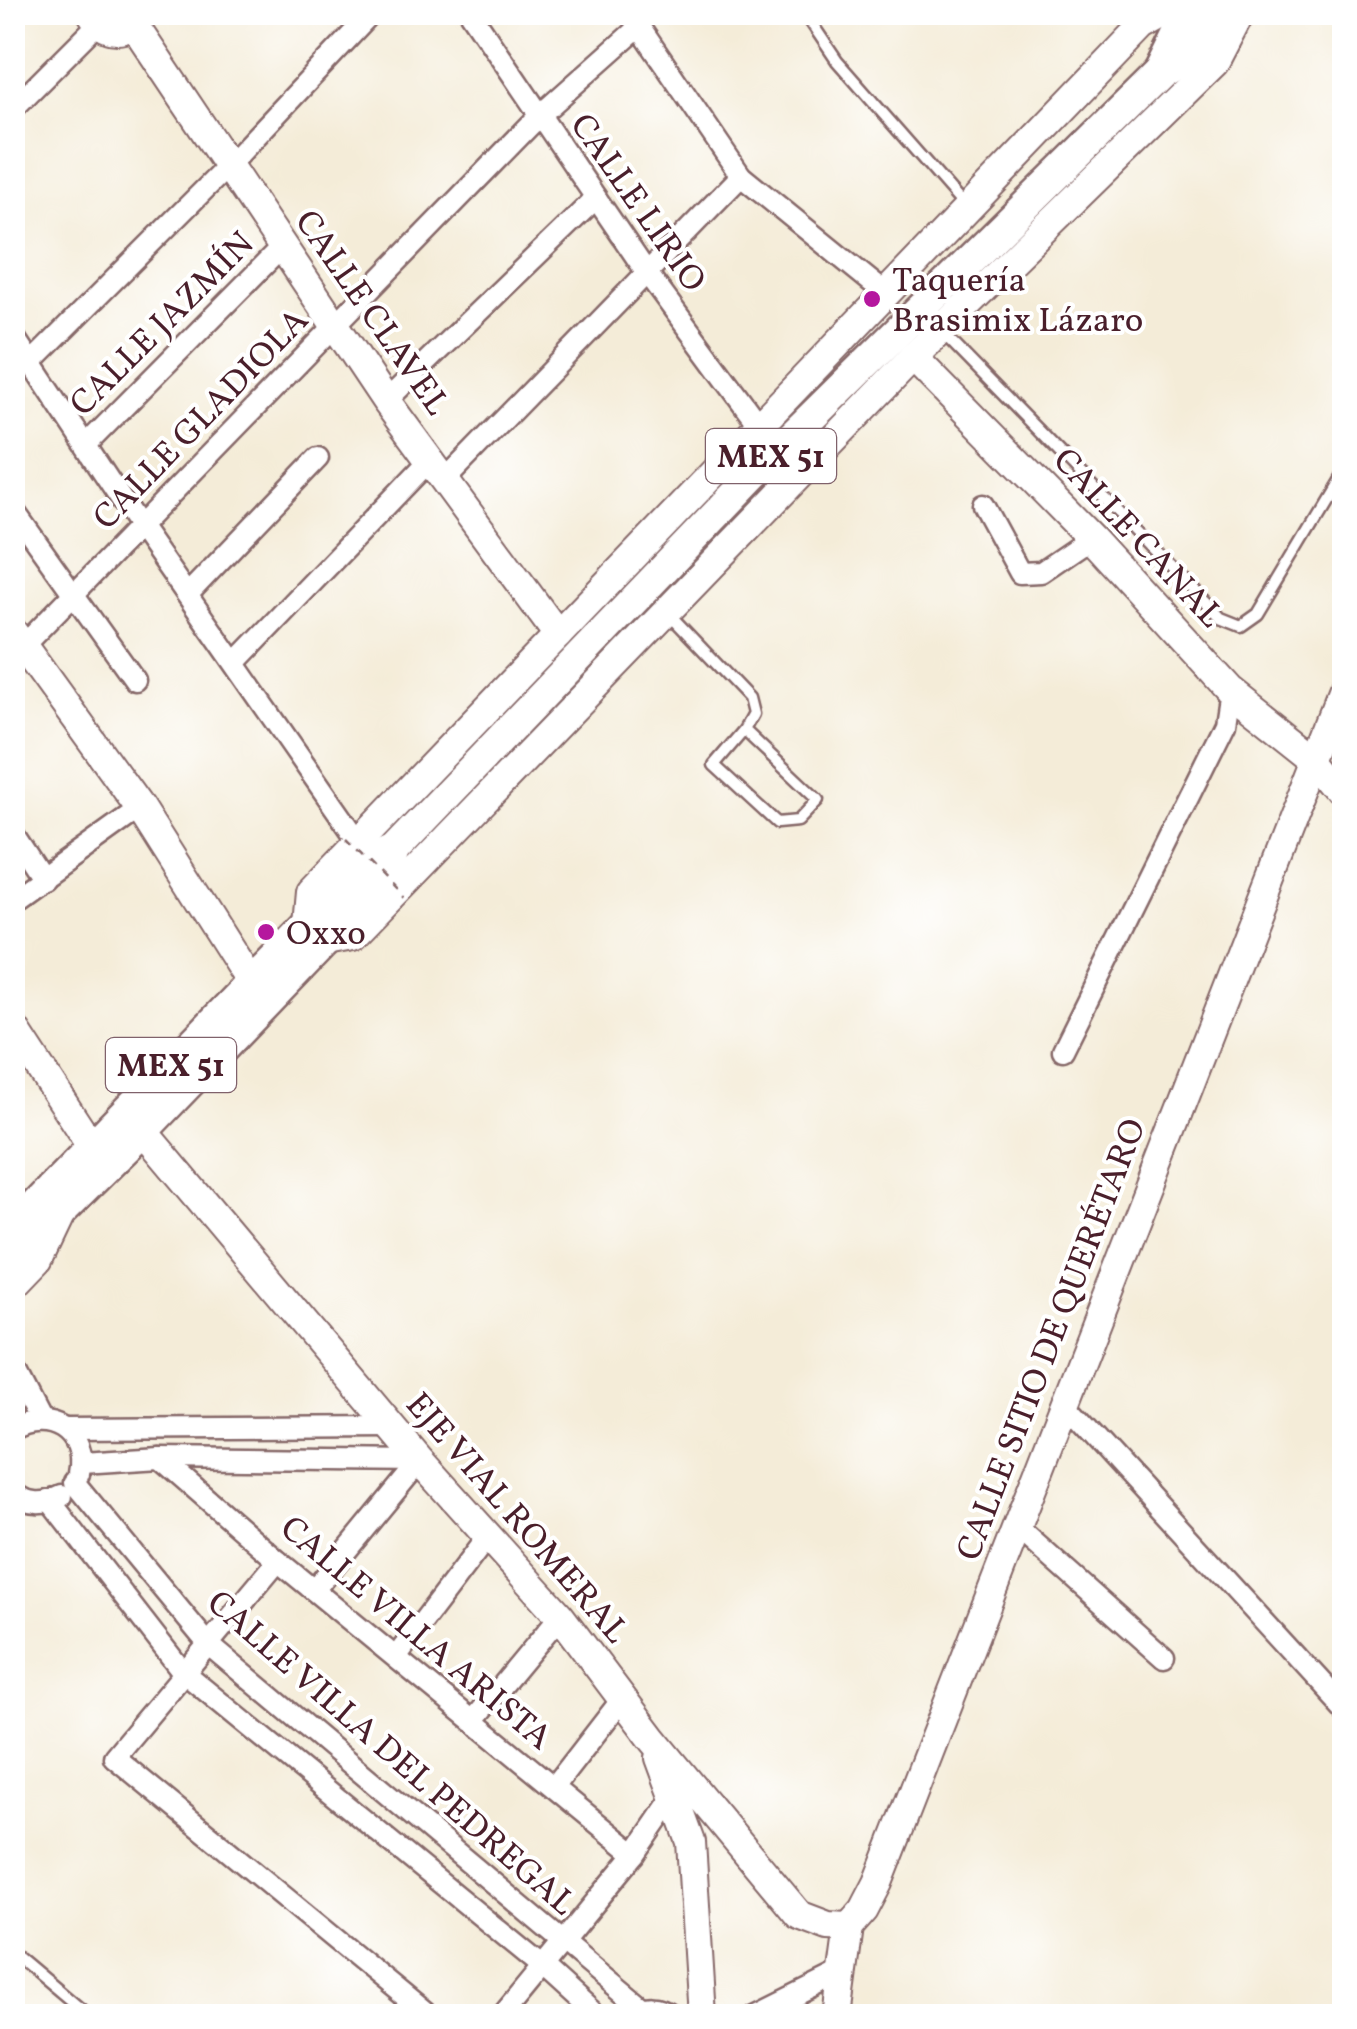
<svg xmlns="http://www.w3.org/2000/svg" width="1357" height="2029" font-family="Vollkorn,serif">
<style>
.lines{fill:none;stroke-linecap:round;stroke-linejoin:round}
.lane-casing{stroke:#866768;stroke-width:15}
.street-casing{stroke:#866768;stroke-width:25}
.secondary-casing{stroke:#866768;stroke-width:32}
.primary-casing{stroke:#866768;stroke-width:35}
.lane{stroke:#fff;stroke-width:10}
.street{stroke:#fff;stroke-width:20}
.secondary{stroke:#fff;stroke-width:28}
.primary{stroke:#fff;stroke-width:30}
.path-bridge{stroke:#866768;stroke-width:2.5;stroke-dasharray:8 8;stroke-linecap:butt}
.poi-dot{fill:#b5179e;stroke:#fff;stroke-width:4}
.labels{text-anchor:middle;stroke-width:8;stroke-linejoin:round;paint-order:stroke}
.shield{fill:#fff;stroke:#80626b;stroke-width:2.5}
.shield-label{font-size:32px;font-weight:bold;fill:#4a1f2b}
.street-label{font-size:35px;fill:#4a1f2b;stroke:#fff}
.poi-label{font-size:35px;fill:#4a1f2b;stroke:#fff;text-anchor:start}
</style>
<rect width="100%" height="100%" fill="#fff"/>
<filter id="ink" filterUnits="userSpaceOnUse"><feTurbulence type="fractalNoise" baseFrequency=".01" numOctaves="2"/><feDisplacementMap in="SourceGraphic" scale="20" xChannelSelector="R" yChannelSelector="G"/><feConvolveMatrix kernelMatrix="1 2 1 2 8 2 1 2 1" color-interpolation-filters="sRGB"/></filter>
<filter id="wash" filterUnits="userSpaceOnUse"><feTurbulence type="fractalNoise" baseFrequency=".0048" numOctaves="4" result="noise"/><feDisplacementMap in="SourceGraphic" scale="40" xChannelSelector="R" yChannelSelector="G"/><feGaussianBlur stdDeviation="2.25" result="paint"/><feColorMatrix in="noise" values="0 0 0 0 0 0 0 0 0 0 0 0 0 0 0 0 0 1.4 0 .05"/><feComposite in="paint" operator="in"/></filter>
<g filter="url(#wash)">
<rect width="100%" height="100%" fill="#f4ecd8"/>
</g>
<g filter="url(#ink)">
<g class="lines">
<g class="lane-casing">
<g id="lane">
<path d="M804,12l33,49 129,147"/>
<path d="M941,331l280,287 20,8 17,-12 86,-144"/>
<path d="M670,615l79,83 4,16 -9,16 -30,35 63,58 21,-2 20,-21 -74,-70"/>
<path d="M12,1952l76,64"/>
</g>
</g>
<g class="street-casing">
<g id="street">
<path d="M470,12l177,261 112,152"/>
<path d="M629,12l112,164 144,117"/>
<path d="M12,110l86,-86"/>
<path d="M12,334l127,192 220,316"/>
<path d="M32,362l195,-195 146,-155"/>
<path d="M386,401l210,-203"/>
<path d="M86,445l197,-199"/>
<path d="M445,480l296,-304"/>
<path d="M983,505l37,68 21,-1 50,-34"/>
<path d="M12,508l123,172"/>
<path d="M188,594l130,-136"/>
<path d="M23,646l517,-531 99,-88"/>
<path d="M236,662l194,-202"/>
<path d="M12,832l31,47"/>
<path d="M12,900l128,-92"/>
<path d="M1063,1050l162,-327 5,-33"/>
<path d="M12,1366l28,54"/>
<path d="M1065,1404l279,305"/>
<path d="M66,1429l325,-2"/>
<path d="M12,1430c36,-22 76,2 67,44"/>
<path d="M160,1458l118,103 357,293"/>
<path d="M82,1463l78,-5 260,3"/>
<path d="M75,1483l134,162 433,363"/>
<path d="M12,1492c16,13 32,13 50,4"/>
<path d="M51,1502l132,170 359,294 55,50"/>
<path d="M1017,1527l147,131"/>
<path d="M278,1561l-164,196 315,259"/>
<path d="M314,1590l106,-129"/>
<path d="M396,1657l92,-121"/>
<path d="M473,1721l87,-105"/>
<path d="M554,1787l69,-89"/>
<path d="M502,2016l133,-162 39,-57"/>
<path d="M631,2016c14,-12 28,-11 42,0"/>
<path d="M755,2016l88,-44"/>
</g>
</g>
<g class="secondary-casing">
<g id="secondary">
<path d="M91,12c14,23 35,24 50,2"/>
<path d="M134,25l252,376 172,234"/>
<path d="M913,357l178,181 139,152 88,70 26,32"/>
<path d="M12,631l128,177 111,175 15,17"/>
<path d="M308,925l3,-33 832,-866 25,-14"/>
<path d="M325,941l28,-5 560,-579 301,-294 25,-48"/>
<path d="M12,1025l92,141"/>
<path d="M143,1131l277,330 140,155 92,122 147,177 29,11 21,1"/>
<path d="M12,1287l26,-27 20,-42"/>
<path d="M660,1758l31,84 11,174"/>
<path d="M837,2016l12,-89 15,-17 14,-27 466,-1194"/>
</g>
</g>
<g class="primary-casing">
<g id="primary">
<path d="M1161,71l20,-41 18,-18"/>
<path d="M12,1229l356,-366 26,-13 384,-400 382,-377 43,-27 33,-34"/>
<path d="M12,1260l131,-129 243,-253 8,-28"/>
</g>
</g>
<use href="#lane" class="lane"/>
<use href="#street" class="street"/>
<use href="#secondary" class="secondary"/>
<use href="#primary" class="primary"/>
<path class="path-bridge" d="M346,839l58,59"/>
</g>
</g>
<g class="poi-dot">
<circle cx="872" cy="299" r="10"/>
<circle cx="266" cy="932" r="10"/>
</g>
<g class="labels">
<g class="shield">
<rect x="706" y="429" width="130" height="54" rx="8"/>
<rect x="106" y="1038" width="130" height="54" rx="8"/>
</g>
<g class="shield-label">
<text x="771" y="467">MEX 51</text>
<text x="171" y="1076">MEX 51</text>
</g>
<g class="street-label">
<text transform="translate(639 202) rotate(55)" y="12">CALLE LIRIO</text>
<text transform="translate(373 312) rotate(55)" y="12">CALLE CLAVEL</text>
<text transform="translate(161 323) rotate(-45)" y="12">CALLE JAZMÍN</text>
<text transform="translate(200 418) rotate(-46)" y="12">CALLE GLADIOLA</text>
<text transform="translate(1139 537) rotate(47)" y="12">CALLE CANAL</text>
<text transform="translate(1050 1339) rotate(-69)" y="12">CALLE SITIO DE QUERÉTARO</text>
<text transform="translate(518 1517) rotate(49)" y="12">EJE VIAL ROMERAL</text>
<text transform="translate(417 1632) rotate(40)" y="12">CALLE VILLA ARISTA</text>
<text transform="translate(392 1752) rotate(41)" y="12">CALLE VILLA DEL PEDREGAL</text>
</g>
<g class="poi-label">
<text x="892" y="291">Taquería<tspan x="892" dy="40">Brasimix Lázaro</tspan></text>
<text x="286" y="944">Oxxo</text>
</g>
</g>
<rect width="1357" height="2029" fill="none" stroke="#fff" stroke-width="50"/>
</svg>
